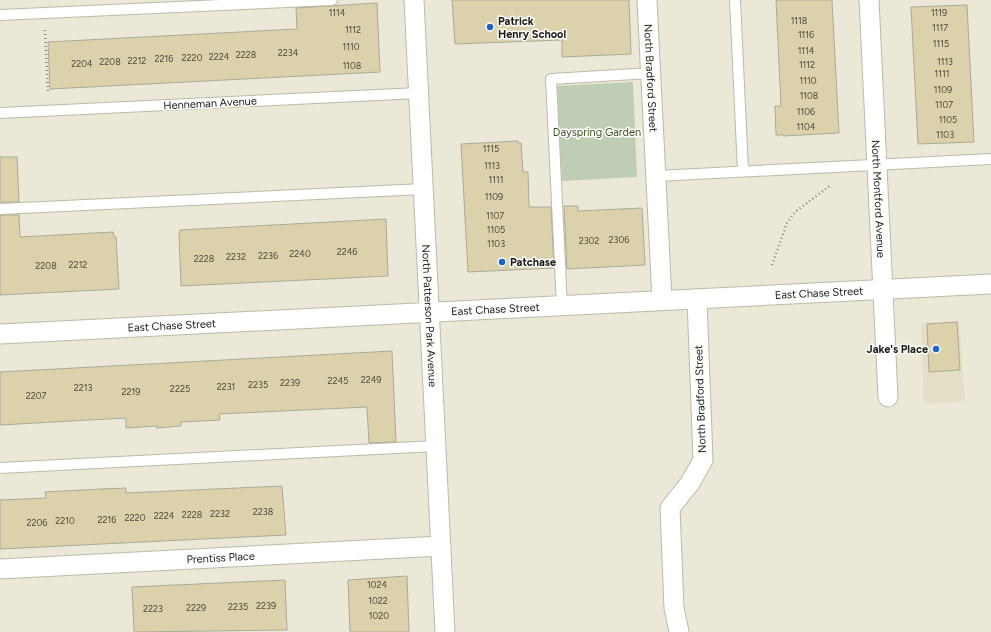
<svg xmlns="http://www.w3.org/2000/svg" width="991" height="632" font-family="Figtree,sans-serif">
<style>
.built{fill:#e4dec6}
.green{fill:#c0cdb5}
.building{fill:#dbd2ac;stroke:#aca898}
.lines{fill:none;stroke-linecap:round;stroke-linejoin:round}
.service-casing{stroke:#bdb9a9;stroke-width:12}
.minor-casing{stroke:#bdb9a9;stroke-width:21}
.path{stroke:#868478;stroke-width:2.5;stroke-dasharray:1 3;stroke-linecap:butt}
.service{stroke:#fff;stroke-width:10}
.minor{stroke:#fff;stroke-width:19}
.poi-dot{fill:#1864cf;stroke:#fff;stroke-width:1.5}
.labels{text-anchor:middle;stroke-width:3;stroke-linejoin:round;paint-order:stroke}
.number-label{font-size:9px;fill:#4b483a}
.poi-label{font-size:11px;font-weight:bold;fill:#1b1a14;stroke:#fff;text-anchor:start}
.street-label{font-size:11px;fill:#1b1a14;stroke:#fff}
.park-label{font-size:11px;fill:#3a5220;stroke:#fff}
</style>
<rect width="100%" height="100%" fill="#ece8d8"/>
<path class="built" d="M959,321l6,80 -41,3 -3,-81z"/>
<path class="green" d="M633,82l4,95 -75,4 -5,-95z"/>
<g class="building">
<path d="M452,0h177l2,54 -69,3v-17l-107,4z"/>
<path d="M776,0h56l7,133 -56,3v-1h-7l-1,-29h6z"/>
<path d="M377,3l3,69 -330,17 -2,-47 249,-13 -1,-21z"/>
<path d="M967,5l7,137 -56,2 -7,-137z"/>
<path d="M518,141v2h3l2,29h5l1,35h22l3,61 -86,4 -7,-128z"/>
<path d="M0,157h17l2,45h-19z"/>
<path d="M564,206h14v5l64,-3 3,57 -78,4z"/>
<path d="M0,215h19l1,22 93,-5 1,5h2l3,52 -119,6z"/>
<path d="M386,219l2,57 -207,10 -2,-52 1,-4z"/>
<path d="M957,322l3,48 -31,2 -2,-48z"/>
<path d="M392,351l4,91 -27,1 -2,-36 -148,7 1,6 -39,2v4l-24,2v-2l-31,2v-10l-126,7v-53z"/>
<path d="M282,486l4,49 -286,14v-49l46,-2 -1,-6 56,-3 25,-1v5z"/>
<path d="M407,576l2,56h-59l-2,-52z"/>
<path d="M285,580l2,50 -153,2 -2,-45z"/>
</g>
<g class="lines">
<g class="service-casing">
<g id="service">
<path d="M735,0l8,171"/>
<path d="M0,15l332,-15"/>
<path d="M0,113l419,-20"/>
<path d="M656,176l335,-17"/>
<path d="M0,209l424,-20"/>
<path d="M562,306l-11,-227 100,-6"/>
<path d="M0,468l436,-22"/>
</g>
</g>
<g class="minor-casing">
<g id="minor">
<path id="s1" d="M414,0l31,632"/>
<path id="s2" d="M647,0l15,300"/>
<path id="s3" d="M869,0l19,397"/>
<path id="s4" d="M0,334l991,-50"/>
<path id="s5" d="M0,569l441,-23"/>
<path d="M679,632l-5,-24 -4,-100 20,-25 13,-23 -6,-161"/>
</g>
</g>
<g class="path">
<path d="M45,30l3,63"/>
<path d="M772,265l15,-42 8,-11 36,-27"/>
</g>
<use href="#service" class="service"/>
<use href="#minor" class="minor"/>
</g>
<g class="poi-dot">
<circle cx="490" cy="27" r="4"/>
<circle cx="502" cy="262" r="4"/>
<circle cx="936" cy="349" r="4"/>
</g>
<g class="labels">
<g class="number-label">
<text x="337" y="16">1114</text>
<text x="939" y="16">1119</text>
<text x="799" y="24">1118</text>
<text x="940" y="31">1117</text>
<text x="353" y="33">1112</text>
<text x="806" y="38">1116</text>
<text x="941" y="47">1115</text>
<text x="351" y="50">1110</text>
<text x="806" y="54">1114</text>
<text x="288" y="56">2234</text>
<text x="246" y="58">2228</text>
<text x="219" y="60">2224</text>
<text x="192" y="61">2220</text>
<text x="164" y="62">2216</text>
<text x="137" y="64">2212</text>
<text x="110" y="65">2208</text>
<text x="945" y="65">1113</text>
<text x="82" y="67">2204</text>
<text x="807" y="68">1112</text>
<text x="352" y="69">1108</text>
<text x="942" y="77">1111</text>
<text x="808" y="84">1110</text>
<text x="943" y="93">1109</text>
<text x="809" y="99">1108</text>
<text x="944" y="108">1107</text>
<text x="806" y="115">1106</text>
<text x="948" y="123">1105</text>
<text x="806" y="130">1104</text>
<text x="945" y="138">1103</text>
<text x="491" y="152">1115</text>
<text x="492" y="169">1113</text>
<text x="496" y="183">1111</text>
<text x="494" y="200">1109</text>
<text x="495" y="219">1107</text>
<text x="496" y="233">1105</text>
<text x="619" y="243">2306</text>
<text x="589" y="244">2302</text>
<text x="496" y="247">1103</text>
<text x="347" y="255">2246</text>
<text x="300" y="257">2240</text>
<text x="268" y="259">2236</text>
<text x="236" y="260">2232</text>
<text x="204" y="262">2228</text>
<text x="78" y="268">2212</text>
<text x="46" y="269">2208</text>
<text x="371" y="383">2249</text>
<text x="338" y="384">2245</text>
<text x="290" y="386">2239</text>
<text x="258" y="388">2235</text>
<text x="226" y="390">2231</text>
<text x="83" y="391">2213</text>
<text x="180" y="392">2225</text>
<text x="131" y="395">2219</text>
<text x="36" y="399">2207</text>
<text x="263" y="515">2238</text>
<text x="220" y="517">2232</text>
<text x="192" y="518">2228</text>
<text x="164" y="519">2224</text>
<text x="135" y="521">2220</text>
<text x="107" y="523">2216</text>
<text x="65" y="524">2210</text>
<text x="37" y="526">2206</text>
<text x="377" y="588">1024</text>
<text x="378" y="604">1022</text>
<text x="266" y="609">2239</text>
<text x="238" y="610">2235</text>
<text x="196" y="611">2229</text>
<text x="153" y="612">2223</text>
<text x="379" y="619">1020</text>
</g>
<g class="poi-label">
<text x="498" y="25">Patrick<tspan x="498" dy="13">Henry School</tspan></text>
<text x="510" y="266">Patchase</text>
<text x="928" y="353" text-anchor="end">Jake's Place</text>
</g>
<g class="street-label">
<text dy="4" stroke="none"><textPath href="#s2" startOffset="78">North Bradford Street</textPath></text>
<text transform="translate(210 103) rotate(-3)" y="4">Henneman Avenue</text>
<text dy="4" stroke="none"><textPath href="#s3" startOffset="199">North Montford Avenue</textPath></text>
<text dy="4" stroke="none"><textPath href="#s4" startOffset="820">East Chase Street</textPath></text>
<text dy="4" stroke="none"><textPath href="#s4" startOffset="496">East Chase Street</textPath></text>
<text dy="4" stroke="none"><textPath href="#s1" startOffset="316">North Patterson Park Avenue</textPath></text>
<text dy="4" stroke="none"><textPath href="#s4" startOffset="172">East Chase Street</textPath></text>
<text transform="translate(700 399) rotate(-92)" y="4">North Bradford Street</text>
<text dy="4" stroke="none"><textPath href="#s5" startOffset="221">Prentiss Place</textPath></text>
</g>
<g class="park-label">
<text x="597" y="136">Dayspring Garden</text>
</g>
</g>
</svg>
